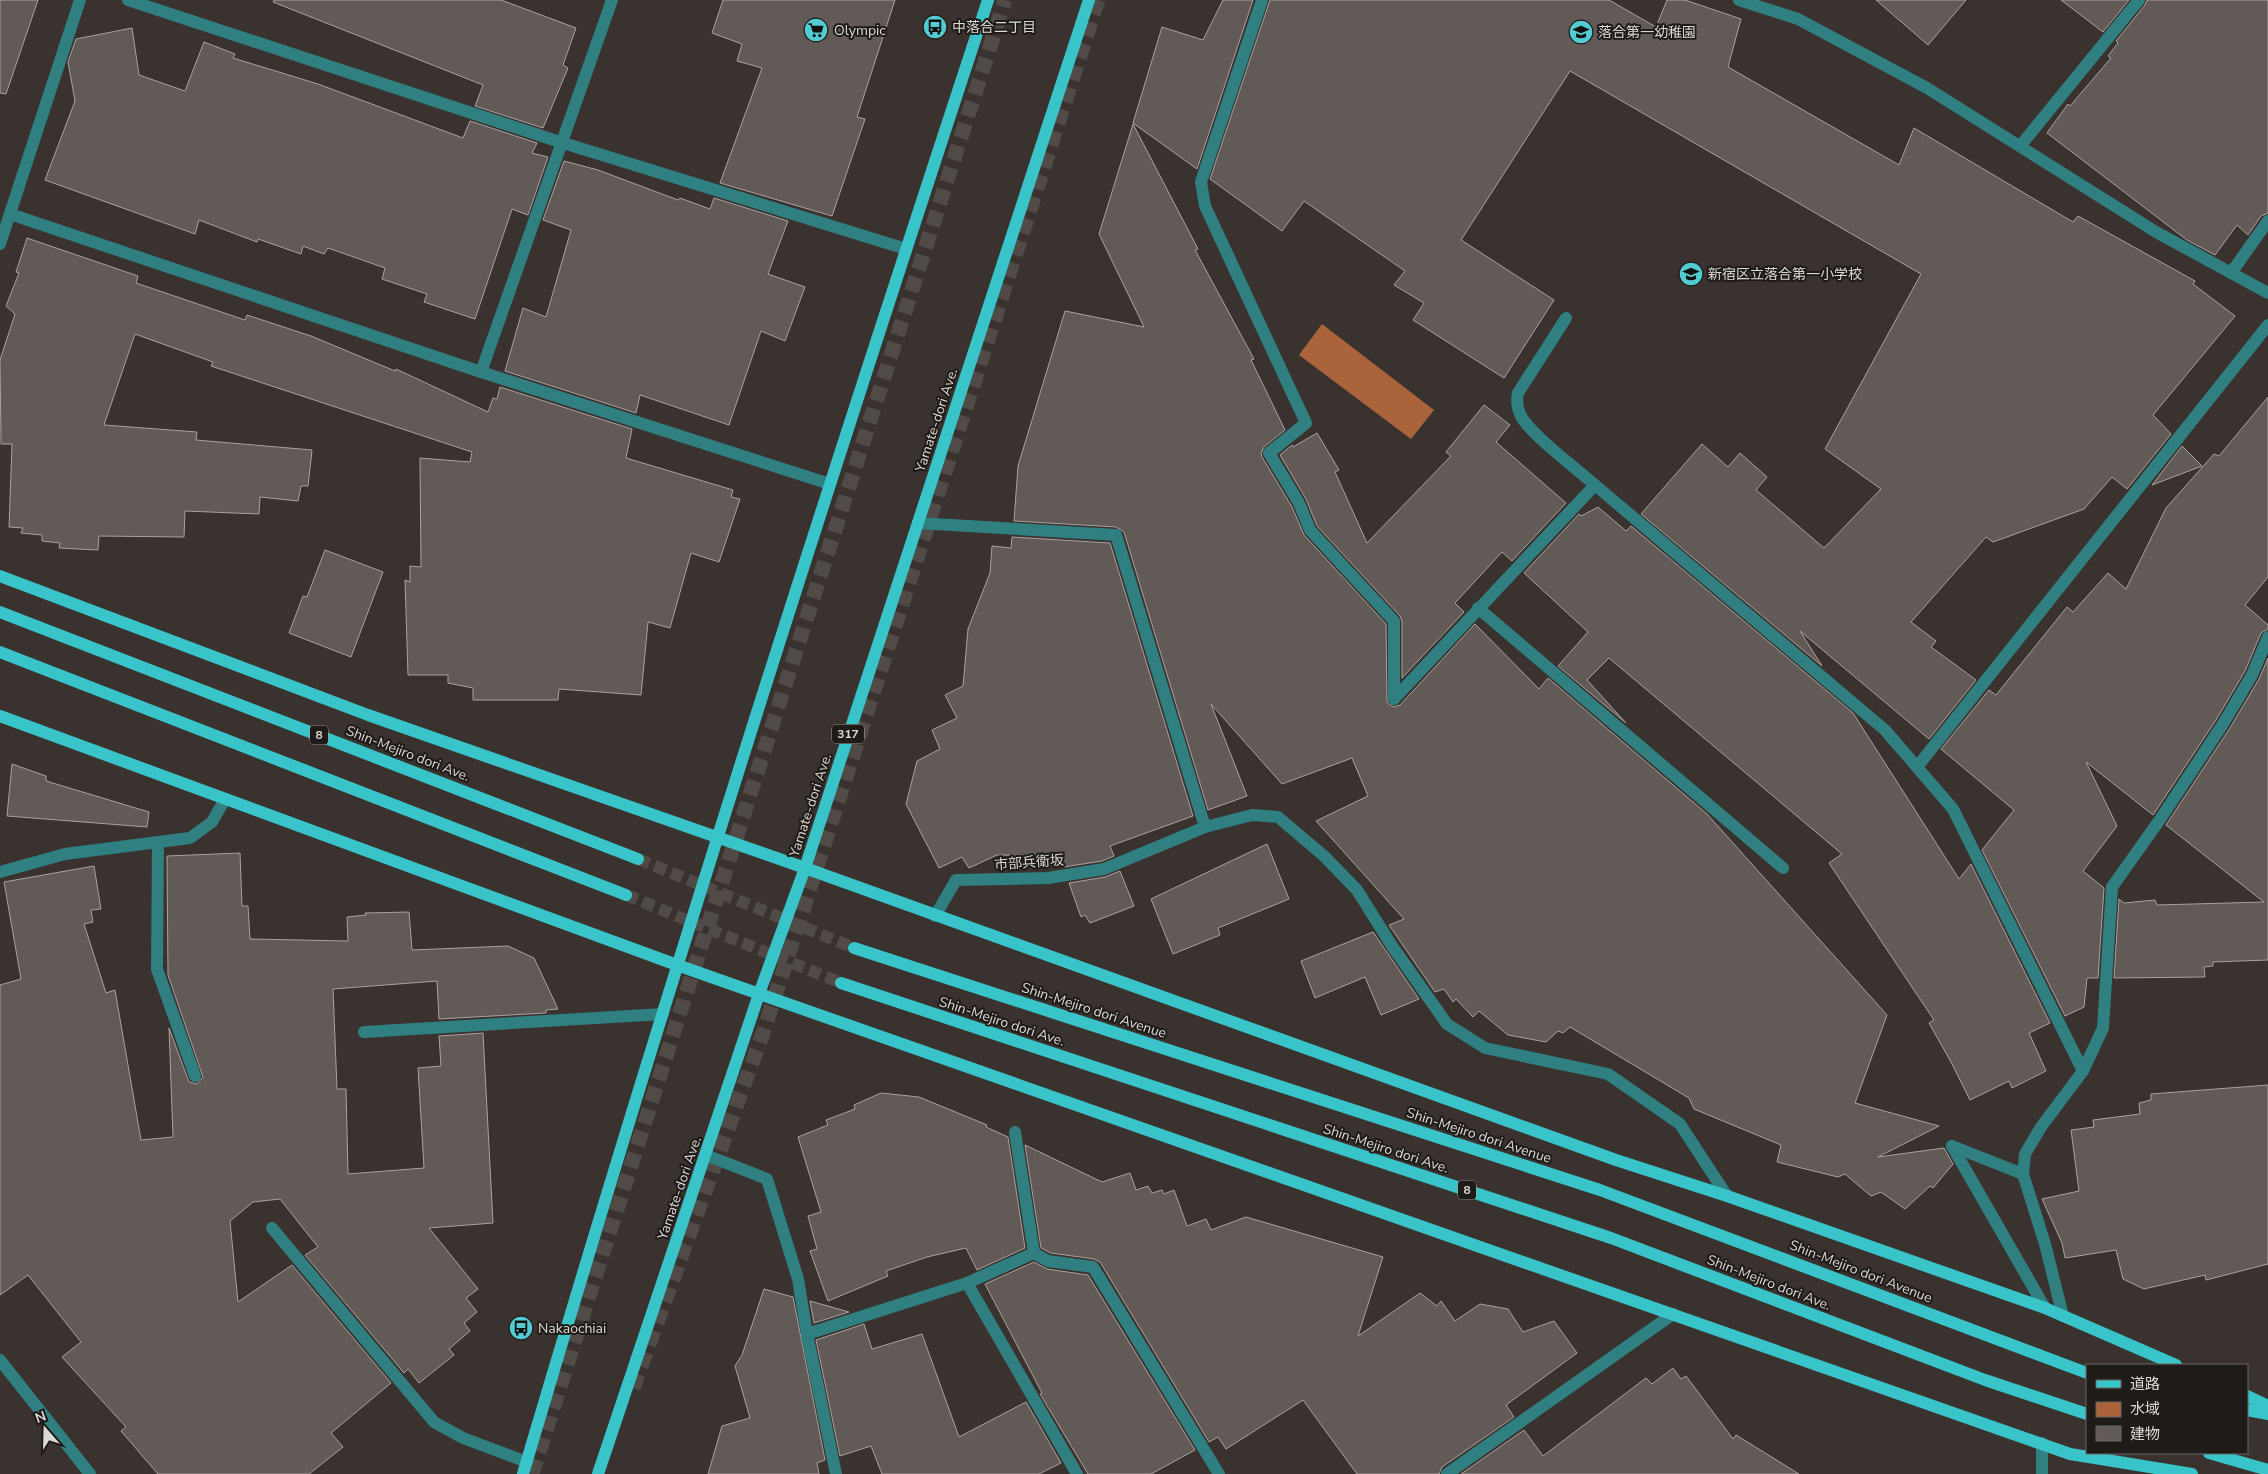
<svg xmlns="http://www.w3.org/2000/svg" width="2268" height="1474" font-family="'Nunito Sans','Noto Sans JP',sans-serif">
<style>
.water{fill:#ab633b}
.building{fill:#615a57;stroke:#aaa29e}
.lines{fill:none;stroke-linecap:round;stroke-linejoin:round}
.major-tunnel{stroke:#514b48;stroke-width:12;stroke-dasharray:12 6;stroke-linecap:butt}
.highway-tunnel{stroke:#514b48;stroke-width:15;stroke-dasharray:15 8;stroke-linecap:butt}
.minor{stroke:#307f81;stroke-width:12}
.major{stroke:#38c4c8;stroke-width:12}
.labels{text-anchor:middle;stroke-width:4;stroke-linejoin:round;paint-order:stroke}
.shield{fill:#1e1b19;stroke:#a39f9d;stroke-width:1}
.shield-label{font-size:12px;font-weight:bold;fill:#dcd8d6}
.poi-label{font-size:14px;fill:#dcd8d6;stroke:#1e1b19;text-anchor:start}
.street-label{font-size:14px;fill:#dcd8d6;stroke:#1e1b19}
</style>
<rect width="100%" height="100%" fill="#39322f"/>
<path class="water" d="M1322,324l112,86 -23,29 -112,-84z"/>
<g class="building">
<path d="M0,0h38l-32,94 -6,-1z"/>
<path d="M274,0h227l75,28 -13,37 5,3 -25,60 -68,-22 8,-21 -210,-83z"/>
<path d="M723,0h172l-38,117 8,2 -33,97 -112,-33 42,-115 -25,-7 5,-17 -30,-11z"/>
<path d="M1223,0h30l-56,169 -64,-46 29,-96 41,13z"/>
<path d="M1270,0h339l47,27 11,-27h18l56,19 -13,48 171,98 15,-37 159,94 5,-6 117,65 -2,3 42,32 -82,99 18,19 -44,55 -15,-12 -28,32 -91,33 -7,-5 -75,85 25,19 -5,6 45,33 -47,59 -129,-108 22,35 -181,-152 61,-70 26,23 12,-14 27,24 -11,13 68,58 57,-59 -56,-40 96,-175 -351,-203 -109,169 93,60 -50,78 -91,-58 11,-17 -30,-18 11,-14 -101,-70 -22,30 -72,-52z"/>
<path d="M1876,0h90l-38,45z"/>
<path d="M2061,0h68l-26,32z"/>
<path d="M2147,0h121v213l-7,3 -13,19 -11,-10 -22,30 -28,-15 -140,-107 21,-29 2,2 41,-48 -3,-2 10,-13 -2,-2 29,-36z"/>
<path d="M132,28l7,47 46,16 19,-49 31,12 -2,4 85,26 145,54 7,-17 67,22 -5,10 16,4 -20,58 -16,-6 -37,110 -51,-17 3,-8 -45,-15 3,-11 -57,-20 -4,6 -21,-8 -2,8 -43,-15 -1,3 -58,-22 -4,14 -150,-54 30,-79 -7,-39 8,-23z"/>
<path d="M1133,124l65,125 -3,1 59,109 -3,1 34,70 -21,17 -3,6 1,4 30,50 12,28 82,89 1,79 7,4 6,-2 75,-81 64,65 9,-11 159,136 180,201 -32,88 84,23 -61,31 66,-9 9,16 -20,24 -3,-2 -25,23 -24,-17 -10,4 -26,-22 -7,3 -61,-15 4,-17 -87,-36 -5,-11 -119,-71 -7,6 -5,-2 -12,11 -38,-7 -29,-24 -6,6 -17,-18 -3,3 -9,-13 -9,3 -46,-67 15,-6 -88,-98 52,-25 -16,-38 -70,26 -71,-80 36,92 -39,14 -84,-278 -8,-5 -102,-6 4,-55 47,-155 79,16 -45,-93z"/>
<path d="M564,161l34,9 80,30 2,-2 30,11 4,-11 74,23 -20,53 37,13 -20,54 -24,-10 -32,94 -89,-30 -4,18 -131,-42 18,-63 23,9 25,-87 -28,-10z"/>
<path d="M27,238l111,38 -2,7 109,37 2,-5 64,21 84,35 1,-2 92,43 5,-14 4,1 3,-12 132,42 -6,29 107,32 -2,7 9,2 -21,63 -28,-9 -21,75 -22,-6 -7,73 -82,-6 -1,11h-85v-12l-25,-5v-8h-40l-3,-95 5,2v-16l11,1 -1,-109 50,4 2,-10 -261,-86 2,-4 -78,-28 -31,91 93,7 -1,8 116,10 -4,36h-7l-3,15 -38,-4 -1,17 -74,-3 -1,26 -85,-1 -1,14 -39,-2 1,-5 -18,-2v-6l-21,-2 2,-5 -14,-1 3,-83h-11l-1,-84 15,-46 -9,-8 13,-33 -3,-1z"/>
<path d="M2268,397v180l-23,28 23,20v4l-7,4 -16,38 -29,49 -63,95 -67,-53 31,64 -34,45 21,17 -6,90h-11l-3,29 -19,9 -83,-166 32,-40 -73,-61 48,-59 7,5 71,-88 6,5 35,-39 18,16 40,-81 48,-54 5,2z"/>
<path d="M1484,405l26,20 -14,17 70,61 -54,58 -10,-9 -47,51 9,9 -62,66v-57l-2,-5 -83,-90 -11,-27 -26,-44 12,-10 1,2 24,-14 22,37 -4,2 32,71 84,-87 -5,-4z"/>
<path d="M2182,446l20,20 -50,19z"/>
<path d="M1598,507l28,24 5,-5 222,187 106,166 12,-15 79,159 -21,10 17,38 -34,17 -3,-7 -39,19 -19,-38 -22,-39 5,-3 -105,-157 13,-9 -233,-196 -22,22 39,43 -68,-57 30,-34 -64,-59 55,-59 2,2z"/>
<path d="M1012,537l98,6 83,273 -83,30 4,10 -12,5 -38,6 -4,-11 -63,-1 -28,13 -7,-11 -23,11 -33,-64 11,-43 23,-12 -8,-19 25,-12 -12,-23 18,-9 5,-57 22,-56 2,-27 19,2z"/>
<path d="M325,550l58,22 -32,85 -62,-24 14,-37 4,1z"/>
<path d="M2268,658v302l-55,2v4l-9,1 1,10 -91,1 5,-79 5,4 31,-3 2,5 107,-3 -98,-77 64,-97 29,-49z"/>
<path d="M12,764l34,12v5l103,31 -2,15 -140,-11z"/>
<path d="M1267,844l22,55 -71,29 2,7 -47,19 -22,-55z"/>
<path d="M240,853l2,53h6l2,33 98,2 -1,-24 19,-2 -1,-2 44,-1 3,38 96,-4 26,12 24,51 -12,1v3l-107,6 -2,-38 -104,8 4,100h9l2,85 76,-6 -6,-100 23,-2 -2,-30 44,-3 10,190 -64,5 49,61 -12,9 11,14 -13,11 6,8 -21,18 5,6 -35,28 -11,-14 -4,4 -99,-118 13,-8 -38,-48 -27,3 -23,19 8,81 54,-37 99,118 -60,50 12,14 -34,27h-151l-37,-43 5,-4 -64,-70 19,-15 -53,-67 -28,20v-310l21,-6 -17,-97 90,-16 7,43 -10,1 2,12 -9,2 22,69 9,-3 26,150 32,-3 -4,-109 20,54 8,2 6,-7 -35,-102 -1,-119z"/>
<path d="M1120,871l14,35 -44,17 -5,-8 -4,2 -12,-34 36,-6z"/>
<path d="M1373,932l46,67 -38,16 -16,-38 -50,21 -14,-37z"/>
<path d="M2268,1085v179l-62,16 -1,-5 -61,14 -21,-10 -7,-29 -51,8 -3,-15 -20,-44 37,-8 -8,-61 23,-3 -1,-7 47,-6 -1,-11 12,-3v-6z"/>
<path d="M881,1093l38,4 68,28 -1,2 22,10 17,111 -48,22 -11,-22 -39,9 -41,14 2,5 -60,25 -18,-50 7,-2 -9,-33 13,-4 -23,-75 30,-12 -2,-5 29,-11 -1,-4z"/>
<path d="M1025,1145l77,37 28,-9 6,17 12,-4 4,7 10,-3 2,4 10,-4 13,36 19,-7 5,11 35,-13 137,40 -25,79 62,-43 17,13 4,-5 14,20 25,-17 28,5 15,23 31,-11 23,32 -71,52 8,12 -72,50 -3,7h-82l-54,-74 -77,49 -8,-12 -9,5 -109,-180 -6,-3 -43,-6 -10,-5z"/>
<path d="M1034,1262l13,7 41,6 107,175 -44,24h-63l-48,-80 2,-1 -57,-109z"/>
<path d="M764,1289l29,8 32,163 -8,3 2,11h-111l14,-48 28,-8 -15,-52 7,-11z"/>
<path d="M810,1301l39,11 -35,11z"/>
<path d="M864,1324l8,25 50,-15 37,103 67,-35 35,61 -22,11h-157l-11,-28 -31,10 -24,-116z"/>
<path d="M1673,1368l8,11 5,-3 47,63 3,-4 63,39h-338l63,-44 19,26 103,-78 6,6z"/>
</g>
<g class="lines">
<g class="major-tunnel">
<path d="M638,859l216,89"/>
<path d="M626,895l215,88"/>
</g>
<g class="highway-tunnel">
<path d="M633,1388l130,-355 335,-1033"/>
<path d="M532,1474l473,-1474"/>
</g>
<g class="minor">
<path d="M128,0l432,142 346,107"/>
<path d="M1262,0l-61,182 4,24 101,217 -37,30 30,50 11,27 84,91v78"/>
<path d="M1739,0l59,19 129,69 229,144 112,61"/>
<path d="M2021,145l118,-145"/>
<path d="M10,214l471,158 349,112"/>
<path d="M0,244l80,-244"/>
<path d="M2231,273l37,-52"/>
<path d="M1566,318l-48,75c-2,9 -1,15 3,23 9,18 57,54 74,69"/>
<path d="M481,372l131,-372"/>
<path d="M918,523l198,12 89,292"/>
<path d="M1478,608l305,260"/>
<path d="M1394,699l201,-214 290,245 68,79 130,262 -42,56 -16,27 -2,20 22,70 18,72"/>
<path d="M1917,767l351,-442"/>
<path d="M158,843l-1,126 38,107"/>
<path d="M0,872l65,-18 125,-16 22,-16 13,-23"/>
<path d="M935,916l21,-36 92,-2 56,-9 101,-42 47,-12 26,2 46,39 33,34 35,56 55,78 38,24 123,26 72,50 47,72"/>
<path d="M364,1032l299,-18"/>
<path d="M2083,1071l20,-43 9,-141 49,-69 62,-94 29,-49 16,-38"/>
<path d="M1015,1132l19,121"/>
<path d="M1952,1146l93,162"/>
<path d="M1952,1146l71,28"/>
<path d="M706,1155l61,24 31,100 9,55 29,140"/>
<path d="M272,1228l162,194 29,16 64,24"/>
<path d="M1034,1253l14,8 45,6 126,207"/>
<path d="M967,1283l110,191"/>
<path d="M807,1334l160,-51 67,-30"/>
<path d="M0,1360l90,114"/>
<path d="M1447,1474l226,-160"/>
<path d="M2042,1474v-31"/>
</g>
<g class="major">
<path d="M0,576l368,139 437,153 811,292 111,36 318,112 131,57"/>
<path d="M0,612l638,247"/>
<path d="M0,652l626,243"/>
<path d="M0,716l677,249 1393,489 122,20"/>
<path d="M854,948l746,242 487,183"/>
<path d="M841,983l770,255 374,142 102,34"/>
<path d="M2247,1396l21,10"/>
<path d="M2247,1410l21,4"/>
<path d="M2209,1453l59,17"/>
<path d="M523,1474c146,-494 304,-985 465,-1474"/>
<path d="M598,1474l161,-480 46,-126 284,-868"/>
</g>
</g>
<defs>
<g id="bus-disc" transform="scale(1.25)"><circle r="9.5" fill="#52ccd0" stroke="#1e1b19"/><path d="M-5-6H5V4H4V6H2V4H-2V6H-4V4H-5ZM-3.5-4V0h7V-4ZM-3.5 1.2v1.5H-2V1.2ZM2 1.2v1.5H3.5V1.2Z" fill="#111"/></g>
<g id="supermarket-disc" transform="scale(1.25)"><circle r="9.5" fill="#52ccd0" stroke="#1e1b19"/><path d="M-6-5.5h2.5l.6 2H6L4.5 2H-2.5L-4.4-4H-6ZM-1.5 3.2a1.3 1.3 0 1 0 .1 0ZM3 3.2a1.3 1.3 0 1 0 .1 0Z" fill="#111"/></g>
<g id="school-disc" transform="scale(1.25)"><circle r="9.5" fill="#52ccd0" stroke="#1e1b19"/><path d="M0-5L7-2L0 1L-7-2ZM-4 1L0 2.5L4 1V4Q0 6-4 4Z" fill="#111"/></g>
</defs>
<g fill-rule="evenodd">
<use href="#bus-disc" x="935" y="27"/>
<use href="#supermarket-disc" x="816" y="30"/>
<use href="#school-disc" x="1581" y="32"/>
<use href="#school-disc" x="1691" y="274"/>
<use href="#bus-disc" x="521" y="1328"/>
</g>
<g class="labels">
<g class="shield">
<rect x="832" y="724.5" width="32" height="19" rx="4"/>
<rect x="310" y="725.5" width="18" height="19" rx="4"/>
<rect x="1458" y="1180.5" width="18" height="19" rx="4"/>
</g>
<g class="shield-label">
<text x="848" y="738">317</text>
<text x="319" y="739">8</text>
<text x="1467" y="1194">8</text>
</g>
<g class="poi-label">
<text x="952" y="32">中落合二丁目</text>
<text x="834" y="35">Olympic</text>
<text x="1598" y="37">落合第一幼稚園</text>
<text x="1708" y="279">新宿区立落合第一小学校</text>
<text x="538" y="1333">Nakaochiai</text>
</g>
<g class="street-label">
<text transform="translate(936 420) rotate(-72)" y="5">Yamate-dori Ave.</text>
<text transform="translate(408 753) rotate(21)" y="5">Shin-Mejiro dori Ave.</text>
<text transform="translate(810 805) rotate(-72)" y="5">Yamate-dori Ave.</text>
<text transform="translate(1029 862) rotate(-4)" y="5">市部兵衛坂</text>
<text transform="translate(1094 1010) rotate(18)" y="5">Shin-Mejiro dori Avenue</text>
<text transform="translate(1002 1021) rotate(18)" y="5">Shin-Mejiro dori Ave.</text>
<text transform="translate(1479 1135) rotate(18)" y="5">Shin-Mejiro dori Avenue</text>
<text transform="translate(1386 1148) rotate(18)" y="5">Shin-Mejiro dori Ave.</text>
<text transform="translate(679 1188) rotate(-71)" y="5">Yamate-dori Ave.</text>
<text transform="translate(1861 1271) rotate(21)" y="5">Shin-Mejiro dori Avenue</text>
<text transform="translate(1769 1282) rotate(21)" y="5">Shin-Mejiro dori Ave.</text>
</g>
</g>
<rect x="2086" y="1364" width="162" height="90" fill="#1e1b19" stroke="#6a6765"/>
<rect x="2096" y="1380" width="25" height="8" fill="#38c4c8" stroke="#6a6765"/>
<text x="2130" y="1389" font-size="15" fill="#dcd8d6">道路</text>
<rect x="2096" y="1402" width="25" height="15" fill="#ab633b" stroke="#6a6765"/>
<text x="2130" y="1414" font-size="15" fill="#dcd8d6">水域</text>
<rect x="2096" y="1426" width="25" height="15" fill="#615a57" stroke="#6a6765"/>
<text x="2130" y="1439" font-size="15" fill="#dcd8d6">建物</text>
<g transform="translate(45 1429) rotate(340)" stroke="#1e1b19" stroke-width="4" paint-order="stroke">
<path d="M0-4L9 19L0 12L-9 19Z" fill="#dcd8d6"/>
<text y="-8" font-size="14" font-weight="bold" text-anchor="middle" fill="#dcd8d6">N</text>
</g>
</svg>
